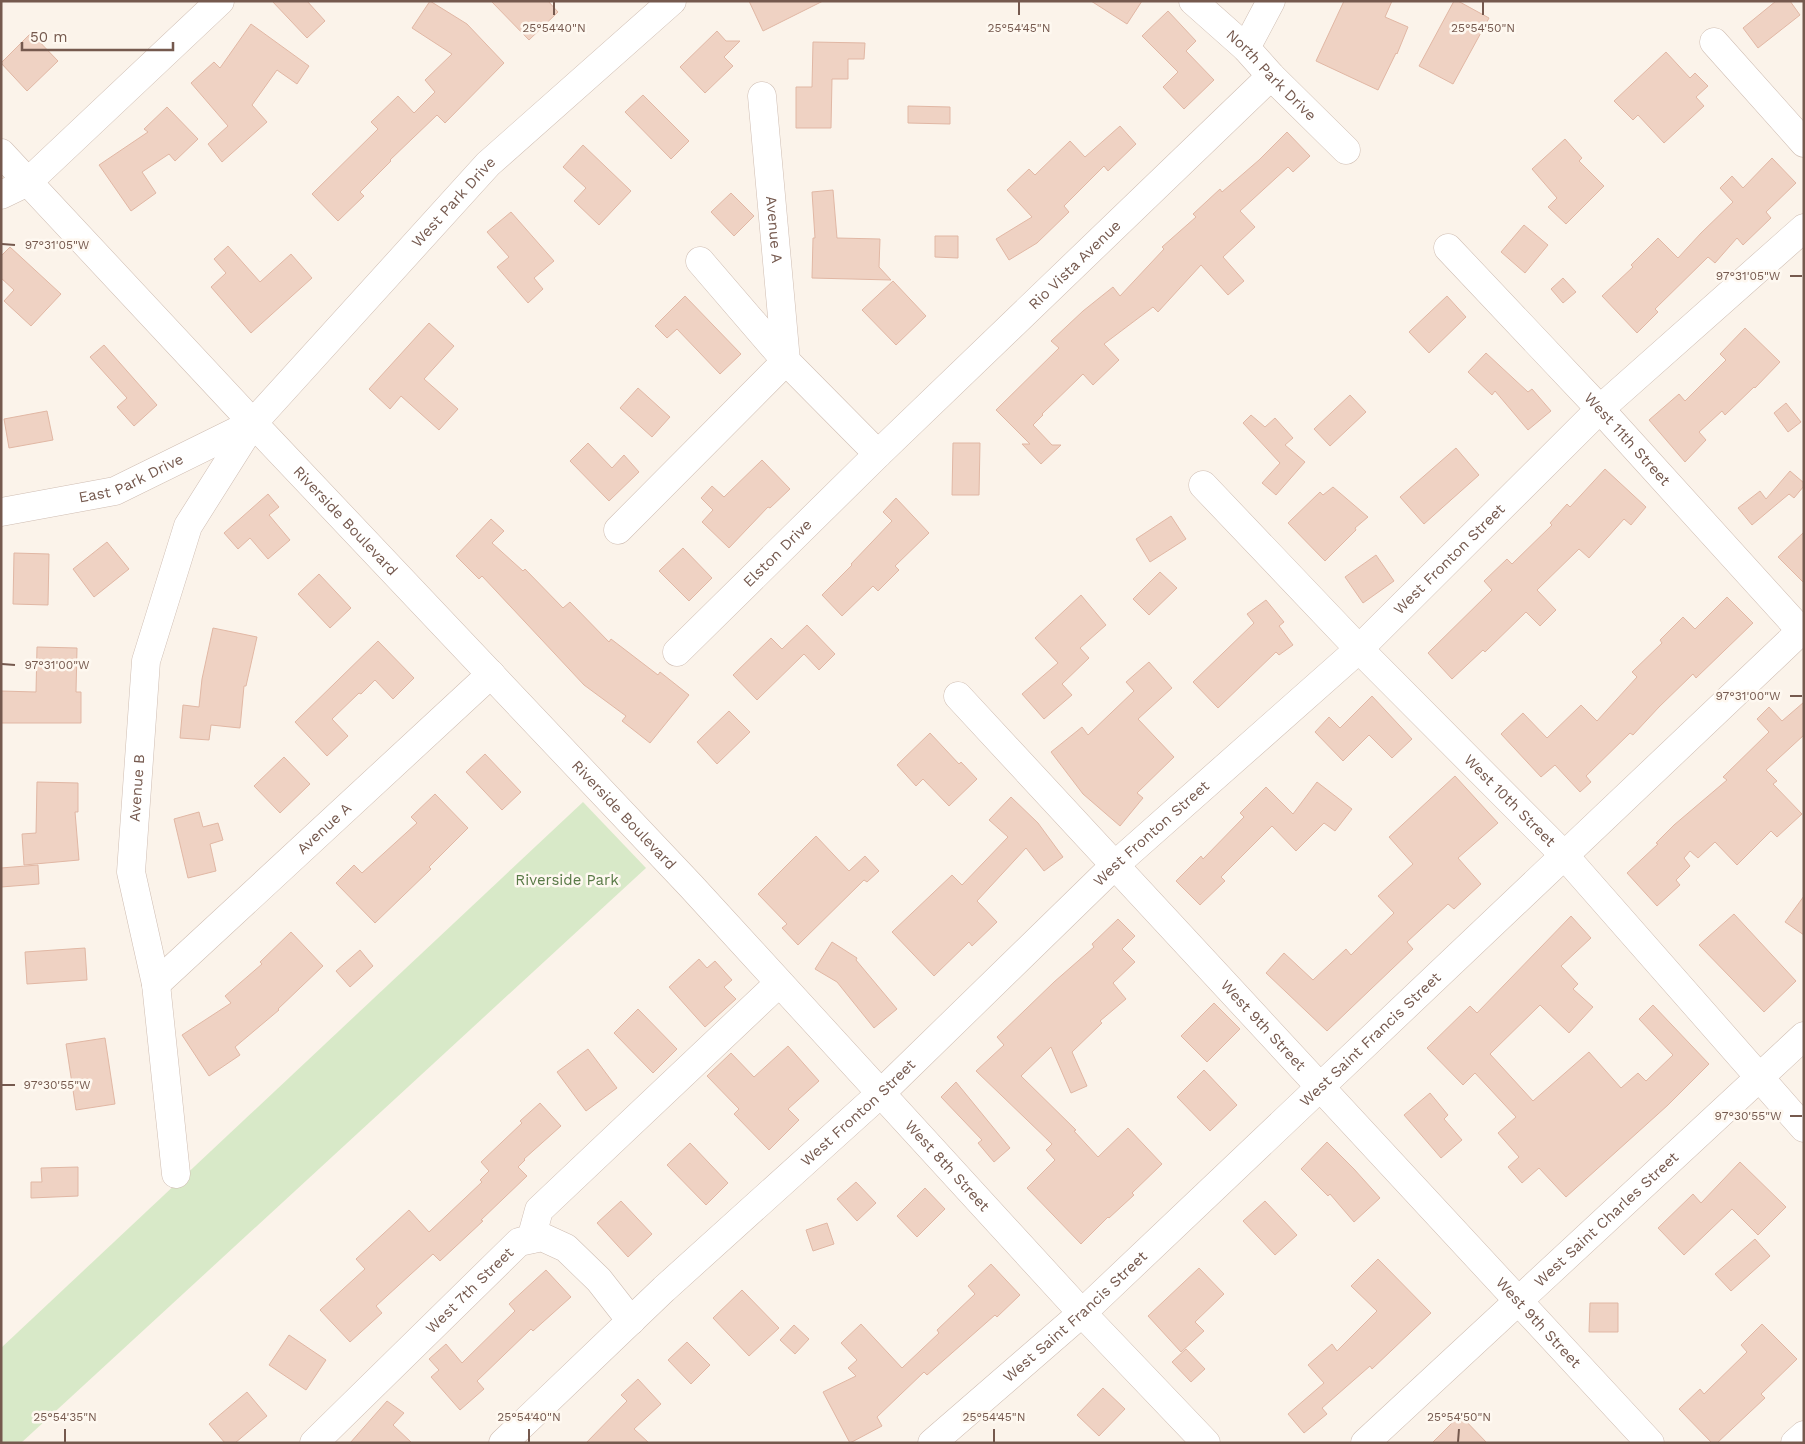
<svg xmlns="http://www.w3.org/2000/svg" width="1805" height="1444" font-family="'Work Sans',sans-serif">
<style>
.green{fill:#d8e9c8}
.building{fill:#efd2c3;stroke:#e1b7a4}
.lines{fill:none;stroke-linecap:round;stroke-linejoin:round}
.minor-casing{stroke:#cfbdb2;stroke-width:29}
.minor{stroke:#fff;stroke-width:28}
.ticks{fill:none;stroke:#75594e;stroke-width:2}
.labels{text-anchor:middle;stroke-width:5;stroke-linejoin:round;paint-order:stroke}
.street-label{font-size:15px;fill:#75594e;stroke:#fef8f0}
.park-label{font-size:15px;fill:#597a47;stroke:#fef8f0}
.ticks-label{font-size:12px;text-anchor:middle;fill:#75594e;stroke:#fef8f0;stroke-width:5;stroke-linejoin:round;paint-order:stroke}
</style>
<rect width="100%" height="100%" fill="#fbf3ea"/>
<path class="green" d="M583,802l63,66 -625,575h-20v-95z"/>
<g class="building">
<path d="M272,1h35l18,20 -18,17z"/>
<path d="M430,1l37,23 37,39 -59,60 -8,-8 -47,45 1,1 -31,31 4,4 -26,25 -26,-27 66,-65 -7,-7 27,-26 16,17 21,-21 -10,-12 27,-26 -40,-26z"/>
<path d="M491,1h57l10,11 -29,28z"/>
<path d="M749,1h74l-60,30z"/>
<path d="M1091,1h51l-15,23z"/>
<path d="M1344,1h48l-7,16 23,10 -11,27 -1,-1 -18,37 -62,-29z"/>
<path d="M1454,1h4l31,17 -36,66 -34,-18z"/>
<path d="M1776,1h14l10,14 -42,33 -15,-20z"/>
<path d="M1168,11l28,30 -10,10 28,29 -30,29 -21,-22 15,-15 -36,-36z"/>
<path d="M251,24l58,42 -12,18 -20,-14 -25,35 15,17 -45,40 -14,-18 20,-18 -37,-43 23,-21 6,6z"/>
<path d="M717,31l9,10h14l-16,16 9,9 -28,27 -25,-26z"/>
<path d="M31,33l27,28 -31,30 -26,-28z"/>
<path d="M813,42l52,1 -1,16h-16v20h-16l-1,49h-35v-41h16z"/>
<path d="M1666,52l24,26 5,-5 13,13 -12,11 8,9 -40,37 -26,-28 -5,5 -19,-19z"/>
<path d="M643,95l46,46 -18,18 -46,-47z"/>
<path d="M908,106l42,1v17l-42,-1z"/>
<path d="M167,107l31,32 -23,22 -6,-7 -27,18 14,21 -25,18 -32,-46 49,-33 -4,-3z"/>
<path d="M1120,126l16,18 -28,27 -4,-5 -40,40 5,6 -32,31 -28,17 -13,-21 36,-22 -25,-27 22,-21 6,6 35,-34 15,16z"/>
<path d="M1287,132l23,24 -17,16 -5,-5 -48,44 15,16 -32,30 21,24 -16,14 -27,-30 -43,47 -5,-5 -49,37 15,16 -26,25 -10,-11 -41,40 1,1 -10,10 19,20h9l-20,19 -19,-20h8l-34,-34 63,-62 -8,-7 32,-30 30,-24 7,9 44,-47 -2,-2 34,-30 -3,-3 27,-25 2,3 37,-32z"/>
<path d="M1565,139l17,19 -3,3 25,25 -38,38 -18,-17 9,-9 -25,-29z"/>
<path d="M583,145l48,46 -32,34 -25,-24 12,-13 -23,-21z"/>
<path d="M1772,158l24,25 -30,29 5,6 -28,27 -6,-7 -22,25 -7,-6 -53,52 3,3 -21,21 -35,-37 31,-29 -2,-2 27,-27 20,20 23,-25 32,-31 -13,-14 12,-12 11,12z"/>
<path d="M833,190l4,48 43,1 -1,28 12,13 -79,-2 1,-40h2l-3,-46z"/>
<path d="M731,193l23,23 -20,20 -23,-24z"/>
<path d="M511,212l43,49 -20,17 9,11 -15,14 -31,-36 12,-10 -22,-25z"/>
<path d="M1524,225l24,20 -23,28 -24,-21z"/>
<path d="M935,236h23v22l-23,-1z"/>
<path d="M228,246l32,36 31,-28 21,24 -61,55 -40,-46 15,-14 -12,-14z"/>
<path d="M10,247l51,47 -30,32 -27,-25 10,-11 -13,-12v-22z"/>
<path d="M1563,278l13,14 -13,11 -12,-14z"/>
<path d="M893,281l33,35 -30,29 -34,-35z"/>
<path d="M685,296l56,58 -21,20 -43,-45 -10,9 -12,-12z"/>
<path d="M1447,296l19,21 -37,36 -20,-21z"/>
<path d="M429,323l25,23 -30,33 34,30 -19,21 -38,-34 -11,13 -21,-20z"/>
<path d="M1745,328l35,34 -25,26 -1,-1 -29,28 -3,-4 -23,21 7,8 -21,22 -36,-42 30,-26 6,7 41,-41 -6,-6z"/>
<path d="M104,345l53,60 -23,21 -17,-19 10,-9 -37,-41z"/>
<path d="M1486,353l42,39 4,-3 19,22 -23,19 -33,-39 -3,4 -24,-23z"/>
<path d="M638,388l32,29 -18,20 -32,-29z"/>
<path d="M1350,395l16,17 -36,34 -16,-17z"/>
<path d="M1786,403l15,19 -13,10 -14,-19z"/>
<path d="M47,411l6,29 -44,8 -5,-29z"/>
<path d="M1251,415l14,12 10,-9 18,20 -8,7 20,17 -29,33 -14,-12 18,-20 -37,-40z"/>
<path d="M588,443l24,25 12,-13 15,17 -30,29 -39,-40z"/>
<path d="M953,443h27l-1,52h-27z"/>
<path d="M1456,448l23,27 -55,49 -24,-27z"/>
<path d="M762,460l28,29 -20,19 -2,-1 -39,41 -27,-26 11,-12 -12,-12 11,-12 12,11z"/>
<path d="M1605,469l41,38 -15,18 -7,-6 -35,39 -10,-9 -42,41 19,20 -16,16 -14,-14 -41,40 -2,-2 -31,29 -24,-26 64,-63 -8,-9 23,-22 5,5 40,-39 -2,-2 17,-19 3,3z"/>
<path d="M1790,471l14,12v3l-10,12 -5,-4 -37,31 -14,-17 22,-17 6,8z"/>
<path d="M1333,487l35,30 -13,11 1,2 -31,31 -37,-38 32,-31 3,3z"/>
<path d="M268,494l11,13 -10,8 21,25 -22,19 -18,-21 -12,11 -14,-16z"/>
<path d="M896,498l33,35 -34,33 4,4 -21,21 -5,-5 -31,30 -20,-21 30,-30 -1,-1 41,-43 -9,-9z"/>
<path d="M1171,516l15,23 -36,23 -14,-23z"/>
<path d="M491,519l13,12 -12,12 31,28 2,-2 38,39 7,-6 39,40 2,-3 47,36 2,-3 29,23 -39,48 -28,-22 4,-5 -42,-31 -102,-109 -3,3 -23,-23z"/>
<path d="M1804,532v51l-26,-26z"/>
<path d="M107,542l22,27 -35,28 -21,-28z"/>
<path d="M683,548l29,30 -23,23 -30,-30z"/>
<path d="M14,553l35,1 -1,51 -35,-1z"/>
<path d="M1376,555l18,26 -31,22 -18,-26z"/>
<path d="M1160,572l17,16 -28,27 -16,-16z"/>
<path d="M319,574l32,34 -21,20 -32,-34z"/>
<path d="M1081,595l25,30 -26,23 9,10 -27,26 10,11 -28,24 -22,-25 36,-31 -23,-25z"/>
<path d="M1727,597l26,26 -57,55 -3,-4 -34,33 -26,28 -3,-2 -44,43 5,6 -11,10 -25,-27 -14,12 -40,-43 22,-21 24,25 34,-33 16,16 40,-44 -5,-5 30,-29 -2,-3 23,-23 12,12z"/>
<path d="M1266,600l18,22 -5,4 14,19 -14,10 -3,-3 -58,56 -25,-26 61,-59 -7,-9z"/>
<path d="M807,625l28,29 -16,16 -15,-16 -47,46 -24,-25 38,-37 11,11z"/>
<path d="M213,628l44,9 -11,49h-2l-4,42 -29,-3 -2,15 -29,-2 3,-33 16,2 3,-28z"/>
<path d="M378,641l36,37 -21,21 -18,-19 -14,14 -2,-1 -27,26 16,17 -21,20 -32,-34z"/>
<path d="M37,647l40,1 -1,44h5v31h-80v-32l35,1z"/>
<path d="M1149,662l23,26 -34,31 36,38 -37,36 6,5 -23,28 -37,-32 -32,-42 31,-25 6,8 46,-44 -8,-9z"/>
<path d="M1372,696l40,43 -20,19 -23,-23 -26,26 -28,-29 14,-15 11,11z"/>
<path d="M1804,702v33l-38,35 11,11 -4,3 29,30 -25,23 -6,-6 -34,34 -22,-23 -17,16 -8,-7 -6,7 6,8 -14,14 4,5 -23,21 -30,-33 31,-29 -2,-1 18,-18 53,-45 -4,-3 46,-45 -12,-13 12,-12 13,14z"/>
<path d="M729,711l21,21 -33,32 -20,-22z"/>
<path d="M930,733l29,31 2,-2 16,17 -28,27 -26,-27 -7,7 -19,-21z"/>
<path d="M485,754l36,38 -19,18 -36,-38z"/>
<path d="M284,757l26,27 -30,29 -26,-27z"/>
<path d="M1455,776l43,47 -40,35 23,26 -27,25 -6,-5 -41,38 6,7 -86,82 -61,-58 18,-20 29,27 33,-31 5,6 43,-42 -16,-17 35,-32 -24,-27z"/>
<path d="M37,782l41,1v29h-3l4,48 -55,5 -2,-31 14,-1z"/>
<path d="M1317,782l35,27 -17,22 -11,-8 -28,28 -24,-25 -51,51 4,4 -25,24 -24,-24 25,-25 2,3 41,-42 -4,-4 26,-26 27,27z"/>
<path d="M435,794l33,34 -39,39 2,2 -56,54 -39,-40 18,-18 8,8 55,-50 -6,-6z"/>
<path d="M1011,797l27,26 25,34 -19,14 -18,-23 -49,53 20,21 -25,24 -3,-4 -35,34 -42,-44 60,-57 10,10 46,-48 -19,-17z"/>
<path d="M199,812l4,15 15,-4 5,17 -13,4 6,27 -28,7 -14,-59z"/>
<path d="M816,836l33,35 16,-15 14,15 -12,11 -3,-2 -66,65 -16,-17 5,-4 -29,-30z"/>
<path d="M38,865l1,19 -38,3v-19z"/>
<path d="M1804,896v39l-19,-13z"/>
<path d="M1734,914l62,67 -32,31 -65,-67z"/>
<path d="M1571,916l20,22 -30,28 17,18 -5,5 20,18 -24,26 -29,-28 -50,49 43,47 56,-49 32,36 17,-15 8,8 27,-26 -34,-36 14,-14 56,59 -41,41 -102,92 -27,-29 -17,15 -14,-16 11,-10 -21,-24 18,-16 -41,-44 -12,12 -36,-37 43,-42 7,7z"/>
<path d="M1118,919l17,17 -13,13 13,13 -22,21 13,16 -26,22 2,2 -30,29 15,34 -16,7 -20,-46 -30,29 55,54 -2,1 24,26 30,-29 34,36 -30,29 2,2 -25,23 -1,-1 -27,27 -54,-56 28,-28 -9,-10 6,-6 -76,-73 28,-26 -7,-8 57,-55 40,-35 -2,-3z"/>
<path d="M291,932l32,34 -45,43 1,1 -44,37 5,8 -31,21 -27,-41 49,-32 -6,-7 37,-32 -2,-2z"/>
<path d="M832,942l25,16 -1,2 41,49 -23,19 -37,-46 -22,-13z"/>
<path d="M85,948l2,32 -60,4 -2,-32z"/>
<path d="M360,950l13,16 -23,21 -14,-16z"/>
<path d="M699,959l8,9 8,-7 17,19 -8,7 12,12 -31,28 -36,-40z"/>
<path d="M1214,1003l26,26 -33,33 -26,-26z"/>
<path d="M638,1009l39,40 -24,24 -39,-40z"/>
<path d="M105,1038l10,66 -39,6 -10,-66z"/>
<path d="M788,1046l31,35 -31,28 11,11 -30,30 -35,-36 5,-5 -32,-33 24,-23 23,24z"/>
<path d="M588,1049l29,39 -31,23 -29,-39z"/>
<path d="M1204,1070l33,35 -27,26 -33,-34z"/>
<path d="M956,1082l54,66 -16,14 -16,-19 4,-3 -41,-43z"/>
<path d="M1430,1093l18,22 -4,4 18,21 -21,18 -37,-43z"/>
<path d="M540,1103l21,23 -37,33 1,1 -7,7 9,9 -46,44 2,1 -43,40 -7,-7 -57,52 6,7 -32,29 -30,-32 45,-41 -9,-10 53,-49 20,22 53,-50 -2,-2 9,-9 -8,-9 41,-39 -2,-2z"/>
<path d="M1327,1142l27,27 26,29 -26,24 -24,-28 -2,2 -27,-27z"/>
<path d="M690,1143l38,40 -22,22 -39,-40z"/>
<path d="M1740,1162l46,45 -28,28 -26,-26 -48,46 -26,-27 35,-34 8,9z"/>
<path d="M78,1167v29l-47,2v-16h11l-1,-14z"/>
<path d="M856,1182l20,21 -19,18 -20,-22z"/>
<path d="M925,1188l20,21 -28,28 -20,-21z"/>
<path d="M621,1201l31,33 -24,23 -31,-34z"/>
<path d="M1265,1201l32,34 -22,20 -32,-34z"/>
<path d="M827,1223l7,21 -21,7 -7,-21z"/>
<path d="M1755,1239l15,17 -39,35 -16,-17z"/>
<path d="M1378,1259l53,54 -59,56 -2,-3 -48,42 5,6 -23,19 -16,-19 36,-31 -16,-18 24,-21 5,7 40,-40 -26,-25z"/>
<path d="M991,1264l29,31 -23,22 -2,-2 -68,60 -3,-3 -47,45 5,9 -32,17 -27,-51 33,-16 -8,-8 9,-8 -16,-17 20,-19 41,44 37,-35 -2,-3 38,-36 -7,-8z"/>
<path d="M1199,1268l25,26 -29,28 9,9 -23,21 -33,-36z"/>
<path d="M546,1270l25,27 -38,34 -2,-2 -54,52 7,8 -24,21 -29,-33 8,-7 -10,-11 17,-15 16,19 53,-52 -6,-7z"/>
<path d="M742,1290l37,38 -30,28 -36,-38z"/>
<path d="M1590,1303h28v29h-29z"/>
<path d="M1762,1324l35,35 -36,35 4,4 -48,45h-5l-33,-34 21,-20 4,5 43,-42 -6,-7z"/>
<path d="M794,1325l15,14 -14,15 -15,-14z"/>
<path d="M289,1335l37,25 -20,30 -37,-25z"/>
<path d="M687,1342l23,23 -19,19 -23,-24z"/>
<path d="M1186,1349l19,20 -14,13 -19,-20z"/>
<path d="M638,1379l23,25 -27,25 15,14h-63l41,-42 -6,-6z"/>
<path d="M1103,1388l22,21 -26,27 -22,-21z"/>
<path d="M247,1392l20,24 -32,27h-10l-16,-19z"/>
<path d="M387,1401l17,12 -11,12 19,18h-62z"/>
<path d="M1460,1415l27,28h-55z"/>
</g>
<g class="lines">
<g class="minor-casing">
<g id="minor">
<path id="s1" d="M1193,1l53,47 25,28 75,74"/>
<path d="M1714,42l90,101"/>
<path d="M1246,48l25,-47"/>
<path id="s2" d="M762,96l24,265 92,93"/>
<path id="s3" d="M1,153l252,270 438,463 391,427 124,130"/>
<path d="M1,195l27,-13 192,-181"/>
<path id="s4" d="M1448,248l152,161 204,225"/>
<path id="s5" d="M1203,485l156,164 205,206 240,273"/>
<path id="s6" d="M1,512l114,-21 138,-68"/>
<path d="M618,530l168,-169 -86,-100"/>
<path id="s7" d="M677,652l201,-198 393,-378"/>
<path id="s8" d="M958,696l692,747"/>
<path id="s9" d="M156,984l335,-310"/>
<path id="s10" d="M176,1174l-20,-190 -25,-112 15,-211 42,-135 65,-103 235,-259 184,-163"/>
<path d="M531,1239l8,-29 240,-227"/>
<path id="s11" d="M314,1443l205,-201 23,-5 24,11 33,32 32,41"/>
<path id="s12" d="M503,1443l161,-154 216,-195 235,-229 244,-216 241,-240 204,-181"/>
<path id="s13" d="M932,1443l150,-130 722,-685"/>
<path id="s14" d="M1365,1443l439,-407"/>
<path d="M1795,1443l9,-8"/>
</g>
</g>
<use href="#minor" class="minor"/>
</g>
<path class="ticks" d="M554,15v-13M1019,15v-13M1483,15v-13M2,244l13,1M1790,276h12M2,664l13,1M1790,696h12M2,1085h13M1790,1116h12M65,1442v-13M529,1442v-13M994,1442v-13M1458,1442l1,-13"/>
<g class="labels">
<g class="street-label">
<text dy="5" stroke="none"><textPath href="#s1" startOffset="108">North Park Drive</textPath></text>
<text dy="5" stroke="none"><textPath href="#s10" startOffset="1079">West Park Drive</textPath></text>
<text dy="5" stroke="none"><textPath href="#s2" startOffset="134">Avenue A</textPath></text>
<text dy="5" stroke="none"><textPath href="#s7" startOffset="555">Rio Vista Avenue</textPath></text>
<text dy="5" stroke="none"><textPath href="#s4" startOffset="262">West 11th Street</textPath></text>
<text dy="5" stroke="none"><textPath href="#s6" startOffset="135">East Park Drive</textPath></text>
<text dy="5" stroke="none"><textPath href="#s3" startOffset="504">Riverside Boulevard</textPath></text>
<text dy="5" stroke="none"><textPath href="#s7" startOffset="141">Elston Drive</textPath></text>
<text dy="5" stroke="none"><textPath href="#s12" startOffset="1295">West Fronton Street</textPath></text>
<text dy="5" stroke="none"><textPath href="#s10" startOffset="390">Avenue B</textPath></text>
<text dy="5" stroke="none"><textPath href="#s5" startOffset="440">West 10th Street</textPath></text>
<text dy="5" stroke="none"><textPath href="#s3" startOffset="909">Riverside Boulevard</textPath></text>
<text dy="5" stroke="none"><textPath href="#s9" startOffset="229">Avenue A</textPath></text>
<text dy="5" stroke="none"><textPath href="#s12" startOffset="890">West Fronton Street</textPath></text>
<text dy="5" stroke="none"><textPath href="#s8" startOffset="449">West 9th Street</textPath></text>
<text dy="5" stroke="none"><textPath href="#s13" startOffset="596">West Saint Francis Street</textPath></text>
<text dy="5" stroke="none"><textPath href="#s12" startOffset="485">West Fronton Street</textPath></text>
<text dy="5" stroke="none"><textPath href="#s3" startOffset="1386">West 8th Street</textPath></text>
<text dy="5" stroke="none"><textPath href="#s14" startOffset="329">West Saint Charles Street</textPath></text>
<text dy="5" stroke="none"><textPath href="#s11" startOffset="218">West 7th Street</textPath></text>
<text dy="5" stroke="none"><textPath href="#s13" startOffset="191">West Saint Francis Street</textPath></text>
<text dy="5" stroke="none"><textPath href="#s8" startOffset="854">West 9th Street</textPath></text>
</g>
<g class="park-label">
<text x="567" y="885">Riverside Park</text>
</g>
</g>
<g class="ticks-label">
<text x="554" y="32">25°54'40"N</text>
<text x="1019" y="32">25°54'45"N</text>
<text x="1483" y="32">25°54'50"N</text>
<text x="57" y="249">97°31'05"W</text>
<text x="1748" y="280">97°31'05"W</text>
<text x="57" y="669">97°31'00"W</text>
<text x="1748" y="700">97°31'00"W</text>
<text x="57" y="1089">97°30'55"W</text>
<text x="1748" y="1120">97°30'55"W</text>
<text x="65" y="1421">25°54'35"N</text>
<text x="529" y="1421">25°54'40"N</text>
<text x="994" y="1421">25°54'45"N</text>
<text x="1459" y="1421">25°54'50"N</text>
</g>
<rect width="1805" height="1444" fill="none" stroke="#75594e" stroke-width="5"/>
<path d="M22 42v8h151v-8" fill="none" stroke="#75594e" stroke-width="2.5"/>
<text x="30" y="42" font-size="15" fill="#75594e" stroke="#fef8f0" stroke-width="4" paint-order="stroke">50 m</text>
</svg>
